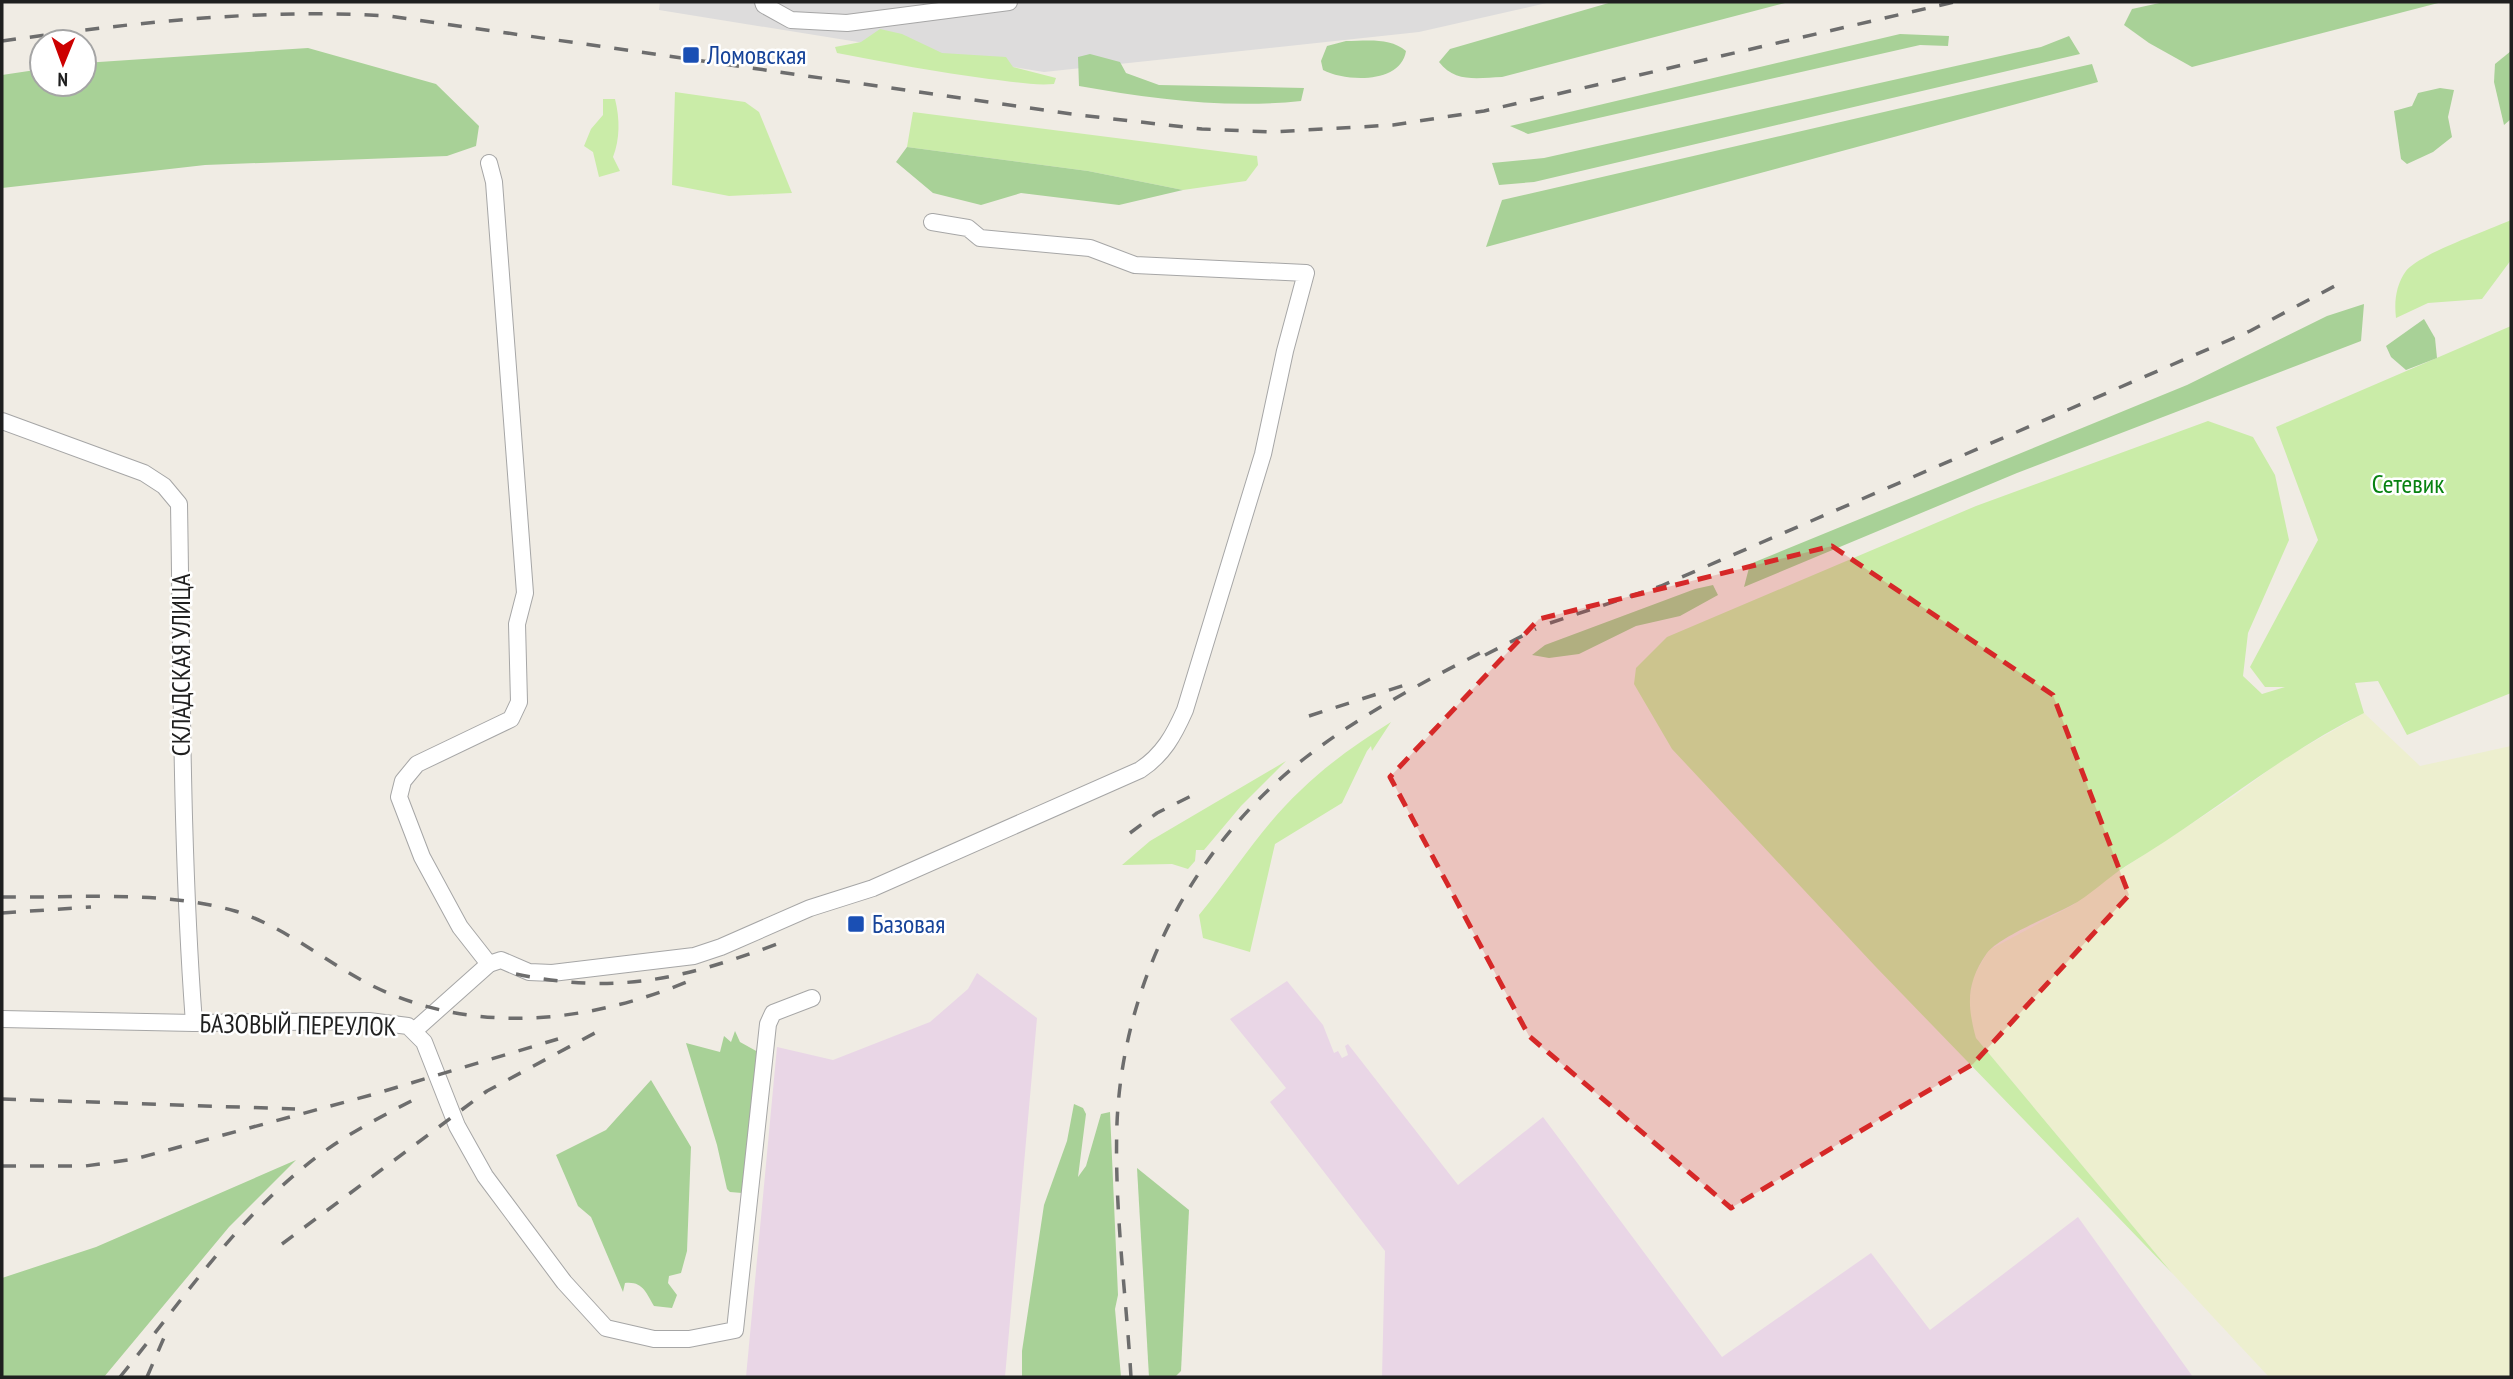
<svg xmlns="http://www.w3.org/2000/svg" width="2513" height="1379" font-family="'PT Sans Narrow',sans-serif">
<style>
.residential{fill:#dddcdc}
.industrial{fill:#e9d6e6}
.farmland{fill:#edefcf}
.grass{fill:#caeca8}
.forest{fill:#a8d197}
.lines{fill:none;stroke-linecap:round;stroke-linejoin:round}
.minor-casing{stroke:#a6a6a6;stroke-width:18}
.minor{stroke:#fff;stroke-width:16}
.rail{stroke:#6d6d6d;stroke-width:3.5;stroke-dasharray:14 14;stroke-linecap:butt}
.marked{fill:#d62828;fill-opacity:0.2;stroke:#d62828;stroke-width:5;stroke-dasharray:14 9;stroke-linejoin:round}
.transit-dot{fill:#1a4fb4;stroke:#fff;stroke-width:2.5}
.labels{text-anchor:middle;stroke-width:5;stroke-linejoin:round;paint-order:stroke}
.transit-label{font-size:26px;fill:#164399;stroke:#fff;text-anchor:start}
.park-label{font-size:26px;fill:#078211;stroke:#fff}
.street-label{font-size:26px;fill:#1f1f1f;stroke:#fff}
</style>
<rect width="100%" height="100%" fill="#f0ece4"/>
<path class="residential" d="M660,2h891l-132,30 -375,40 -385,-62z"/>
<g class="industrial">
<path d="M977,973l60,45 -32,359h-259l31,-330 56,13 97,-38 38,-33z"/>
<path d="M1287,981l36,44 11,28 4,-2 4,7 6,-3 -3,-9 3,-2 110,141 85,-68 179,240 149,-104 59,77 148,-113 115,160h-811l3,-126 -115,-149 16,-14 -56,-69z"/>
</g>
<path class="farmland" d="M2364,713l56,53 91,-20v631h-242l-97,-104 -176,-211 -20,-24 -8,-29 5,-32 16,-27 84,-45 26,-21 135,-88 51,-38z"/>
<g class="grass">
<path d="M880,29l22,5 40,19 64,4 7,10 43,11 -2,6c-21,2 -44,-3 -65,-5 -51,-7 -101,-16 -152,-26l-2,-6 26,-5z"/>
<path d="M675,92l70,10 14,10 33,81 -63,3 -57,-11z"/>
<path d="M603,99h12c5,20 5,40 -2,58l7,14 -21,6 -6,-25 -9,-6 7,-17 12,-14z"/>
<path d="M913,112l344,44 1,9 -12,16 -63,9 -95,-19 -181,-24z"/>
<path d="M2511,220v40l-29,39 -54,4 -32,15c-2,-17 0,-33 10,-47 13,-17 83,-41 105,-51z"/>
<path d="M2511,326v367l-104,42 -29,-54 -23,2 9,30c-85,42 -157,105 -238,153 -19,12 -36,30 -56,40 -19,10 -71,31 -83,47 -21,30 -20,52 -11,85l196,235 -297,-307 -203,-217 -38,-65 2,-16 31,-31 309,-131 232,-85 45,16 22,38 14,65 -41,93 -5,43 19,18 23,-7h-20l-15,-20 68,-127 -42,-113z"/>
<path d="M1391,722l-19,29 -1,-5 -4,5 -25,52 -67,41 -25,108 -47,-14 -4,-23c34,-41 63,-89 102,-125 28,-27 58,-48 90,-68z"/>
<path d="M1286,761l-45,45 -37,44h-8l-1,11 -7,8 -16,-5 -50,1 28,-24z"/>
</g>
<g class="forest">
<path d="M1612,2h177l-287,75c-24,1 -47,6 -63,-15l11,-13z"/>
<path d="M2164,2h278l-250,65 -43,-24 -25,-18 8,-16z"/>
<path d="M1900,34l49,2 -1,10 -28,-1 -392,89 -18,-8z"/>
<path d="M2069,36l11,18 -546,128 -35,3 -7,-22 52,-5 497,-111z"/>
<path d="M1346,41c20,0 44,-4 60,10 -5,33 -60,31 -83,19l-2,-9 6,-15z"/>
<path d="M308,48l128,36 43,42 -3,20 -29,10 -242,9 -203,23v-113l40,-6v15h42v-21z"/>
<path d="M2511,51v68l-7,6 -10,-43 1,-18z"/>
<path d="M1090,54l30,8 6,11 33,12 145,3 -3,13c-75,8 -148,-2 -222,-15l-1,-29z"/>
<path d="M2092,64l6,18 -612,165 16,-47z"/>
<path d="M2440,88l14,2 -6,27 4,20 -19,15 -26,12 -6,-5 -7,-48 18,-5 6,-13z"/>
<path d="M907,147l181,24 95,19 -64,15 -98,-12 -40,12 -48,-12 -37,-31z"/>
<path d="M2364,304l-3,37 -344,132 -273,114 6,-23 437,-179 140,-69z"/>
<path d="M2424,319l11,19 2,20 -31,12 -15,-13 -5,-11z"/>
<path d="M1713,585l5,10 -38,21 -44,10 -57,28 -30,4 -17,-3 13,-10 150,-56z"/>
<path d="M735,1031l5,11 18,10 -16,141 -12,-1 -3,-3 -10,-44 -31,-102 34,9 4,-16 7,6z"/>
<path d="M651,1080l40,67 -4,104 -6,22 -12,3 -1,7 9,12 -5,13 -18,-2c-8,-13 -11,-25 -29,-23l-2,9 -32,-75 -13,-11 -22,-51 50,-25z"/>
<path d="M1074,1104l9,4 3,6 -8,63 8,-11 15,-52 9,-2 8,183 -3,14 6,68h-99v-26l22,-146 23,-64z"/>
<path d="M296,1160l-67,67 -125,150h-102v-99l94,-31z"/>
<path d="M1137,1168l52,42 -8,161 -6,6h-26z"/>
</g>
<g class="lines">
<g class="minor-casing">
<g id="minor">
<path d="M763,2l1,3 27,15 56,3 162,-21"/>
<path d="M2,421l142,52 20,13 15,18c3,174 2,346 15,519"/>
<path d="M489,964l-29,-37 -38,-70 -23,-60 4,-16 14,-17 94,-45 8,-17 -2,-78 8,-31 -31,-411 -5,-19"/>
<path d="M2,1019l192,4 175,-2 39,5 16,16 33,84 28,50 79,106 42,46 48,11h35l46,-9 33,-306 5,-11 39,-15"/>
<path d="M415,1030l74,-66 12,-4 28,12 23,1 142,-17 27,-9 89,-39 63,-20 267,-118c23,-15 34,-35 45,-60l78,-256 22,-103 21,-78 -171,-8 -45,-17 -110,-10 -12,-10 -36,-6"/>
</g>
</g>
<use href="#minor" class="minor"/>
<g class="rail">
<path d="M2,41c129,-18 256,-33 387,-25l690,99 123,14 69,3 122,-7 91,-14 470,-109"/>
<path d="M1550,623l111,-37 589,-255 96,-51"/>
<path d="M1485,655l51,-26"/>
<path d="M1309,716l99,-32"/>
<path d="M1130,833l27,-20 44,-22"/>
<path d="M2,897c74,1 161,-7 233,14 48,15 87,48 130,71 105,55 223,42 329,-3"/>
<path d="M2,913l89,-6"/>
<path d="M516,974c101,21 167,5 261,-30"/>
<path d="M2,1099l293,10"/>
<path d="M2,1166h83l50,-7 236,-64 187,-56"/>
<path d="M282,1244l205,-153 119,-64"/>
<path d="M120,1377c59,-72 111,-151 184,-210 36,-30 78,-51 119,-72"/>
<path d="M147,1377l22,-51"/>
<path d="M1131,1377c-5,-84 -17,-170 -14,-254 6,-142 76,-277 188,-365 54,-42 116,-75 177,-106"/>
</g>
</g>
<path class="marked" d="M1832,546l221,149 76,200 -156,169 -242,144 -202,-172 -139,-259 149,-158z"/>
<g class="transit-dot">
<rect x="682" y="46" width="18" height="18" rx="3.5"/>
<rect x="847" y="915" width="18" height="18" rx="3.5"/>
</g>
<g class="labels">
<g class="transit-label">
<text x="707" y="64">Ломовская</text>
<text x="872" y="933">Базовая</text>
</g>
<g class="park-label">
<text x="2408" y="493">Сетевик</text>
</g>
<g class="street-label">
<text transform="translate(181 665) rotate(-90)" y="9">СКЛАДСКАЯ УЛИЦА</text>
<text transform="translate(298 1025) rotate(1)" y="9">БАЗОВЫЙ ПЕРЕУЛОК</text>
</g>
</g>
<rect width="2513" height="1379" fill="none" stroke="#1f1f1f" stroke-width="7"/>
<g transform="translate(63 63) rotate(181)"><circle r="33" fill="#ffffff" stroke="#a5a5a5" stroke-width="2"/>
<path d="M0-5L12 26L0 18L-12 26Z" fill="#cd0000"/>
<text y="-10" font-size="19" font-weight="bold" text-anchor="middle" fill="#1f1f1f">N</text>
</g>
</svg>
